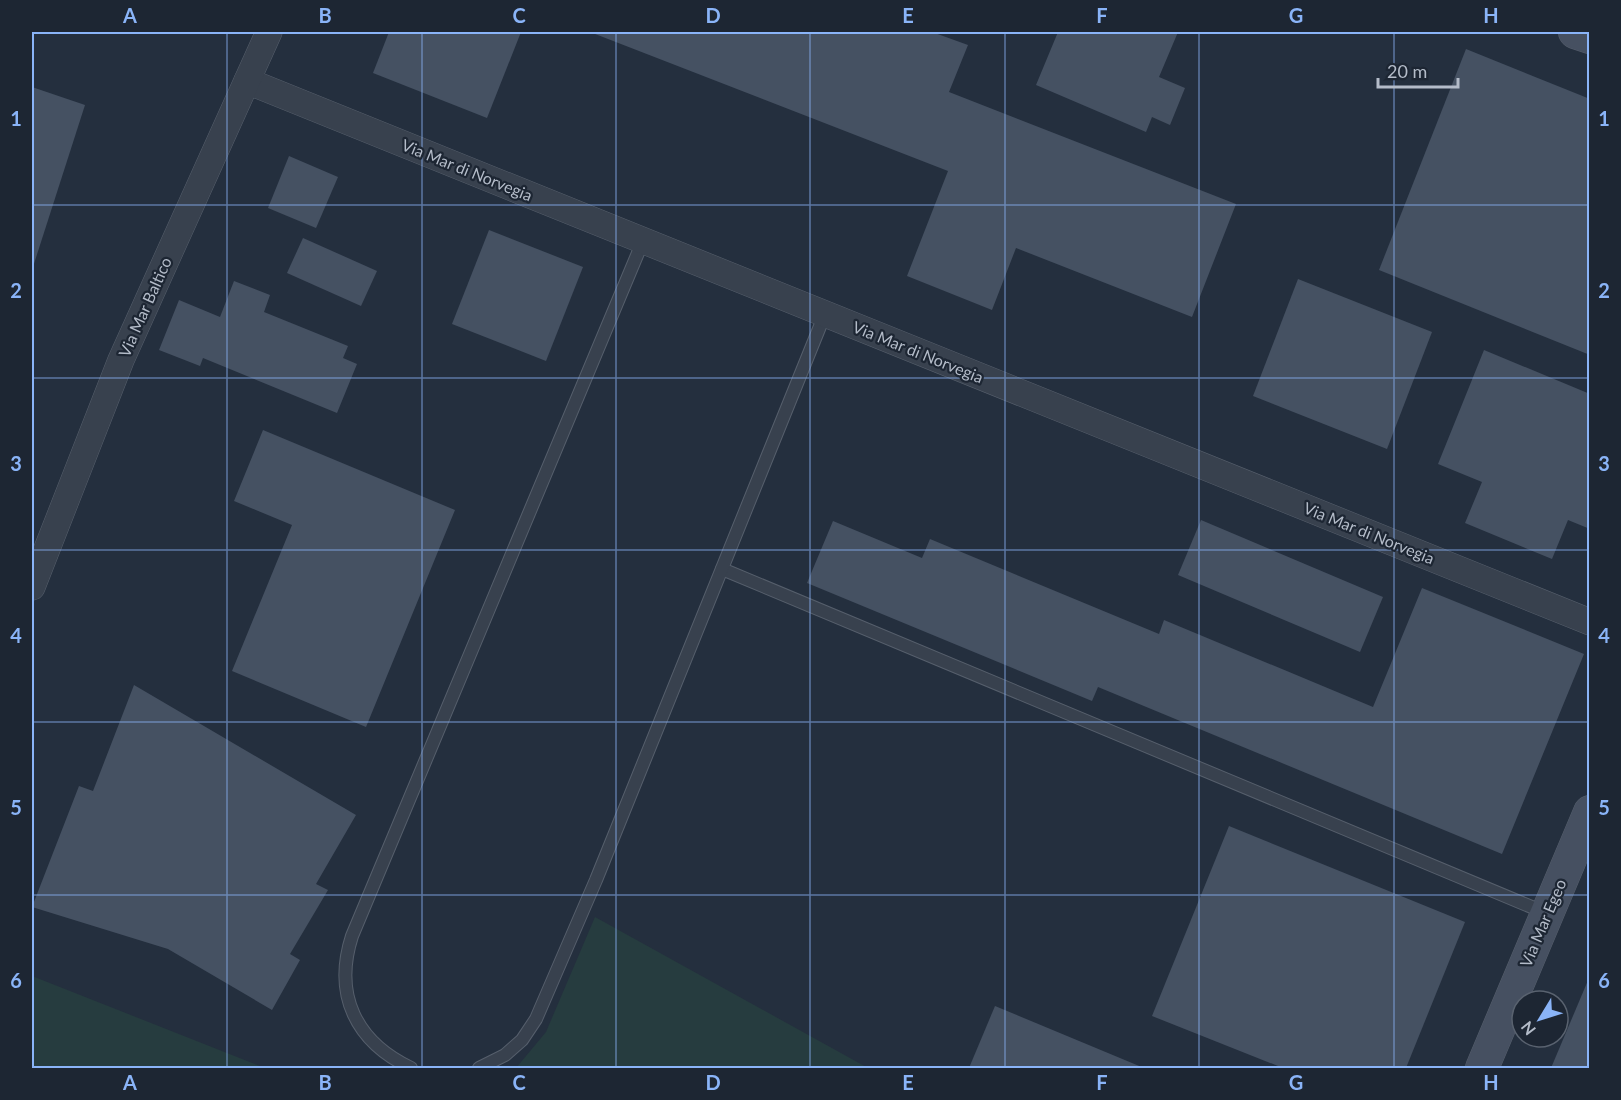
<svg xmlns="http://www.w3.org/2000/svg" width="1621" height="1100" font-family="Lato,sans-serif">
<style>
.green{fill:#263c3f}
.building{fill:#455162}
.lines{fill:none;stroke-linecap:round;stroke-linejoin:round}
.lane-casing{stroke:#565f6c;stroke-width:14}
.street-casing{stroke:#565f6c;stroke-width:27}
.secondary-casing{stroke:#565f6c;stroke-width:34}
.lane{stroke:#38414e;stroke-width:12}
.street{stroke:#38414e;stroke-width:26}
.secondary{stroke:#465061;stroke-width:33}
.grid{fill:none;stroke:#8ab4f8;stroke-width:1.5;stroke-opacity:0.55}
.labels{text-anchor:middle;stroke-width:4.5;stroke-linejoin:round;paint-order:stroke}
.street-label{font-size:16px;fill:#b4bcc9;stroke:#1d2633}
.neatline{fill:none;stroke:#8ab4f8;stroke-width:2}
.grid-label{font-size:20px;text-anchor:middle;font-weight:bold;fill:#8ab4f8}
</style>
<rect width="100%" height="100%" fill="#242f3e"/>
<g class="green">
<path d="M595,917l273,151h-352l30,-36z"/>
<path d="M32,976l233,92h-233z"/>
</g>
<g class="building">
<path d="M389,32h132l-34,86 -114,-45z"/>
<path d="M590,32h342l36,13 -19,47 287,112 -44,113 -176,-69 -24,62 -85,-34 41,-105z"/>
<path d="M1058,32h120l-19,45 26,11 -15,37 -18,-8 -6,15 -110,-47z"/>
<path d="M1466,49l124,50v256l-211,-85z"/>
<path d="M32,87l53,18 -53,165z"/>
<path d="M289,156l49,21 -22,51 -48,-20z"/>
<path d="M489,230l94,37 -37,94 -94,-37z"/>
<path d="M303,238l74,33 -16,35 -74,-33z"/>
<path d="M1298,279l134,53 -45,117 -134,-53z"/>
<path d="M234,281l36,14 -6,17 84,34 -5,12 14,6 -20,49 -134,-55 -3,8 -41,-16 20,-50 41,17z"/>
<path d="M1484,350l106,44v135l-22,-9 -16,39 -87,-36 17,-41 -44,-18z"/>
<path d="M263,430l192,80 -89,217 -134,-56 60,-146 -58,-24z"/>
<path d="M1201,520l182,77 -23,55 -182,-77z"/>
<path d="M833,521l89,37 8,-19 229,95 5,-14 209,87 49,-119 162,66 -82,200 -404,-167 -6,14 -285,-118z"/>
<path d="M134,685l222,130 -40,69 12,6 -38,64 10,6 -28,50 -104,-61 -136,-42 47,-121 14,5z"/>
<path d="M1229,826l236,96 -59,146h-123l-131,-52z"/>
<path d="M1589,978l1,90h-39z"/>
<path d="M995,1006l149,62h-175z"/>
</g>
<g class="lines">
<g class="lane-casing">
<g id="lane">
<path d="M722,569l824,344"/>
<path d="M411,1068c-55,-26 -78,-73 -59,-132l291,-695"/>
<path d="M479,1068l26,-13 17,-15 14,-21 60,-139 229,-566"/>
</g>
</g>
<g class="street-casing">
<g id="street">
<path d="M247,81l1343,541"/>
<path d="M32,587l89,-227 148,-328"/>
</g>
</g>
<g class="secondary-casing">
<g id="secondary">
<path d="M1575,32l15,5"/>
<path d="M1482,1068l108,-256"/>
</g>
</g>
<use href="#lane" class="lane"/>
<use href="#street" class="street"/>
<use href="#secondary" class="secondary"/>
</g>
<path class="grid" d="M227,32v1036M422,32v1036M616,32v1036M810,32v1036M1005,32v1036M1199,32v1036M1394,32v1036M32,205h1558M32,378h1558M32,550h1558M32,722h1558M32,895h1558"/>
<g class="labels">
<g class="street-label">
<text transform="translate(467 170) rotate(22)" y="6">Via Mar di Norvegia</text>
<text transform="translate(145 307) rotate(-66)" y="6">Via Mar Baltico</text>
<text transform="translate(918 352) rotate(22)" y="6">Via Mar di Norvegia</text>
<text transform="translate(1369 533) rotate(22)" y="6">Via Mar di Norvegia</text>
<text transform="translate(1543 923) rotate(-67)" y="6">Via Mar Egeo</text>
</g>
</g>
<rect width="1621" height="1100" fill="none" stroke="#1d2633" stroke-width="66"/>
<g transform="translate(1540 1019) rotate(232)"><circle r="28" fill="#1d2633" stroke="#59626f" stroke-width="1.5"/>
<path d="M0-4.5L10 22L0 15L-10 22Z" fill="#8ab4f8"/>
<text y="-9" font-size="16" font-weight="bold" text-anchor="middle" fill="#b4bcc9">N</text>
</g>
<path d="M1378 78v9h80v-9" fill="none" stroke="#b4bcc9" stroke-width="3"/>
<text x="1387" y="78" font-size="18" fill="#b4bcc9" stroke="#1d2633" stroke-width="4.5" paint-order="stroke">20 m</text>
<rect x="33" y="33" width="1555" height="1034" class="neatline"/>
<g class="grid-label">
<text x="130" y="23">A</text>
<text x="325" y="23">B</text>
<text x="519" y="23">C</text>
<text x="713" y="23">D</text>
<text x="908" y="23">E</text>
<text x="1102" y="23">F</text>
<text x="1296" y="23">G</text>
<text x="1491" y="23">H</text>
<text x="16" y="126">1</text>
<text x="1604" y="126">1</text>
<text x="16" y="298">2</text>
<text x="1604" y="298">2</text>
<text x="16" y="471">3</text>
<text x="1604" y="471">3</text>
<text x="16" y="643">4</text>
<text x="1604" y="643">4</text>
<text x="16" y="815">5</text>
<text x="1604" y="815">5</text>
<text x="16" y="988">6</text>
<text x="1604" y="988">6</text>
<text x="130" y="1090">A</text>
<text x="325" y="1090">B</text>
<text x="519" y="1090">C</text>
<text x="713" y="1090">D</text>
<text x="908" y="1090">E</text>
<text x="1102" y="1090">F</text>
<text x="1296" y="1090">G</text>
<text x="1491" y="1090">H</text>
</g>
</svg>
